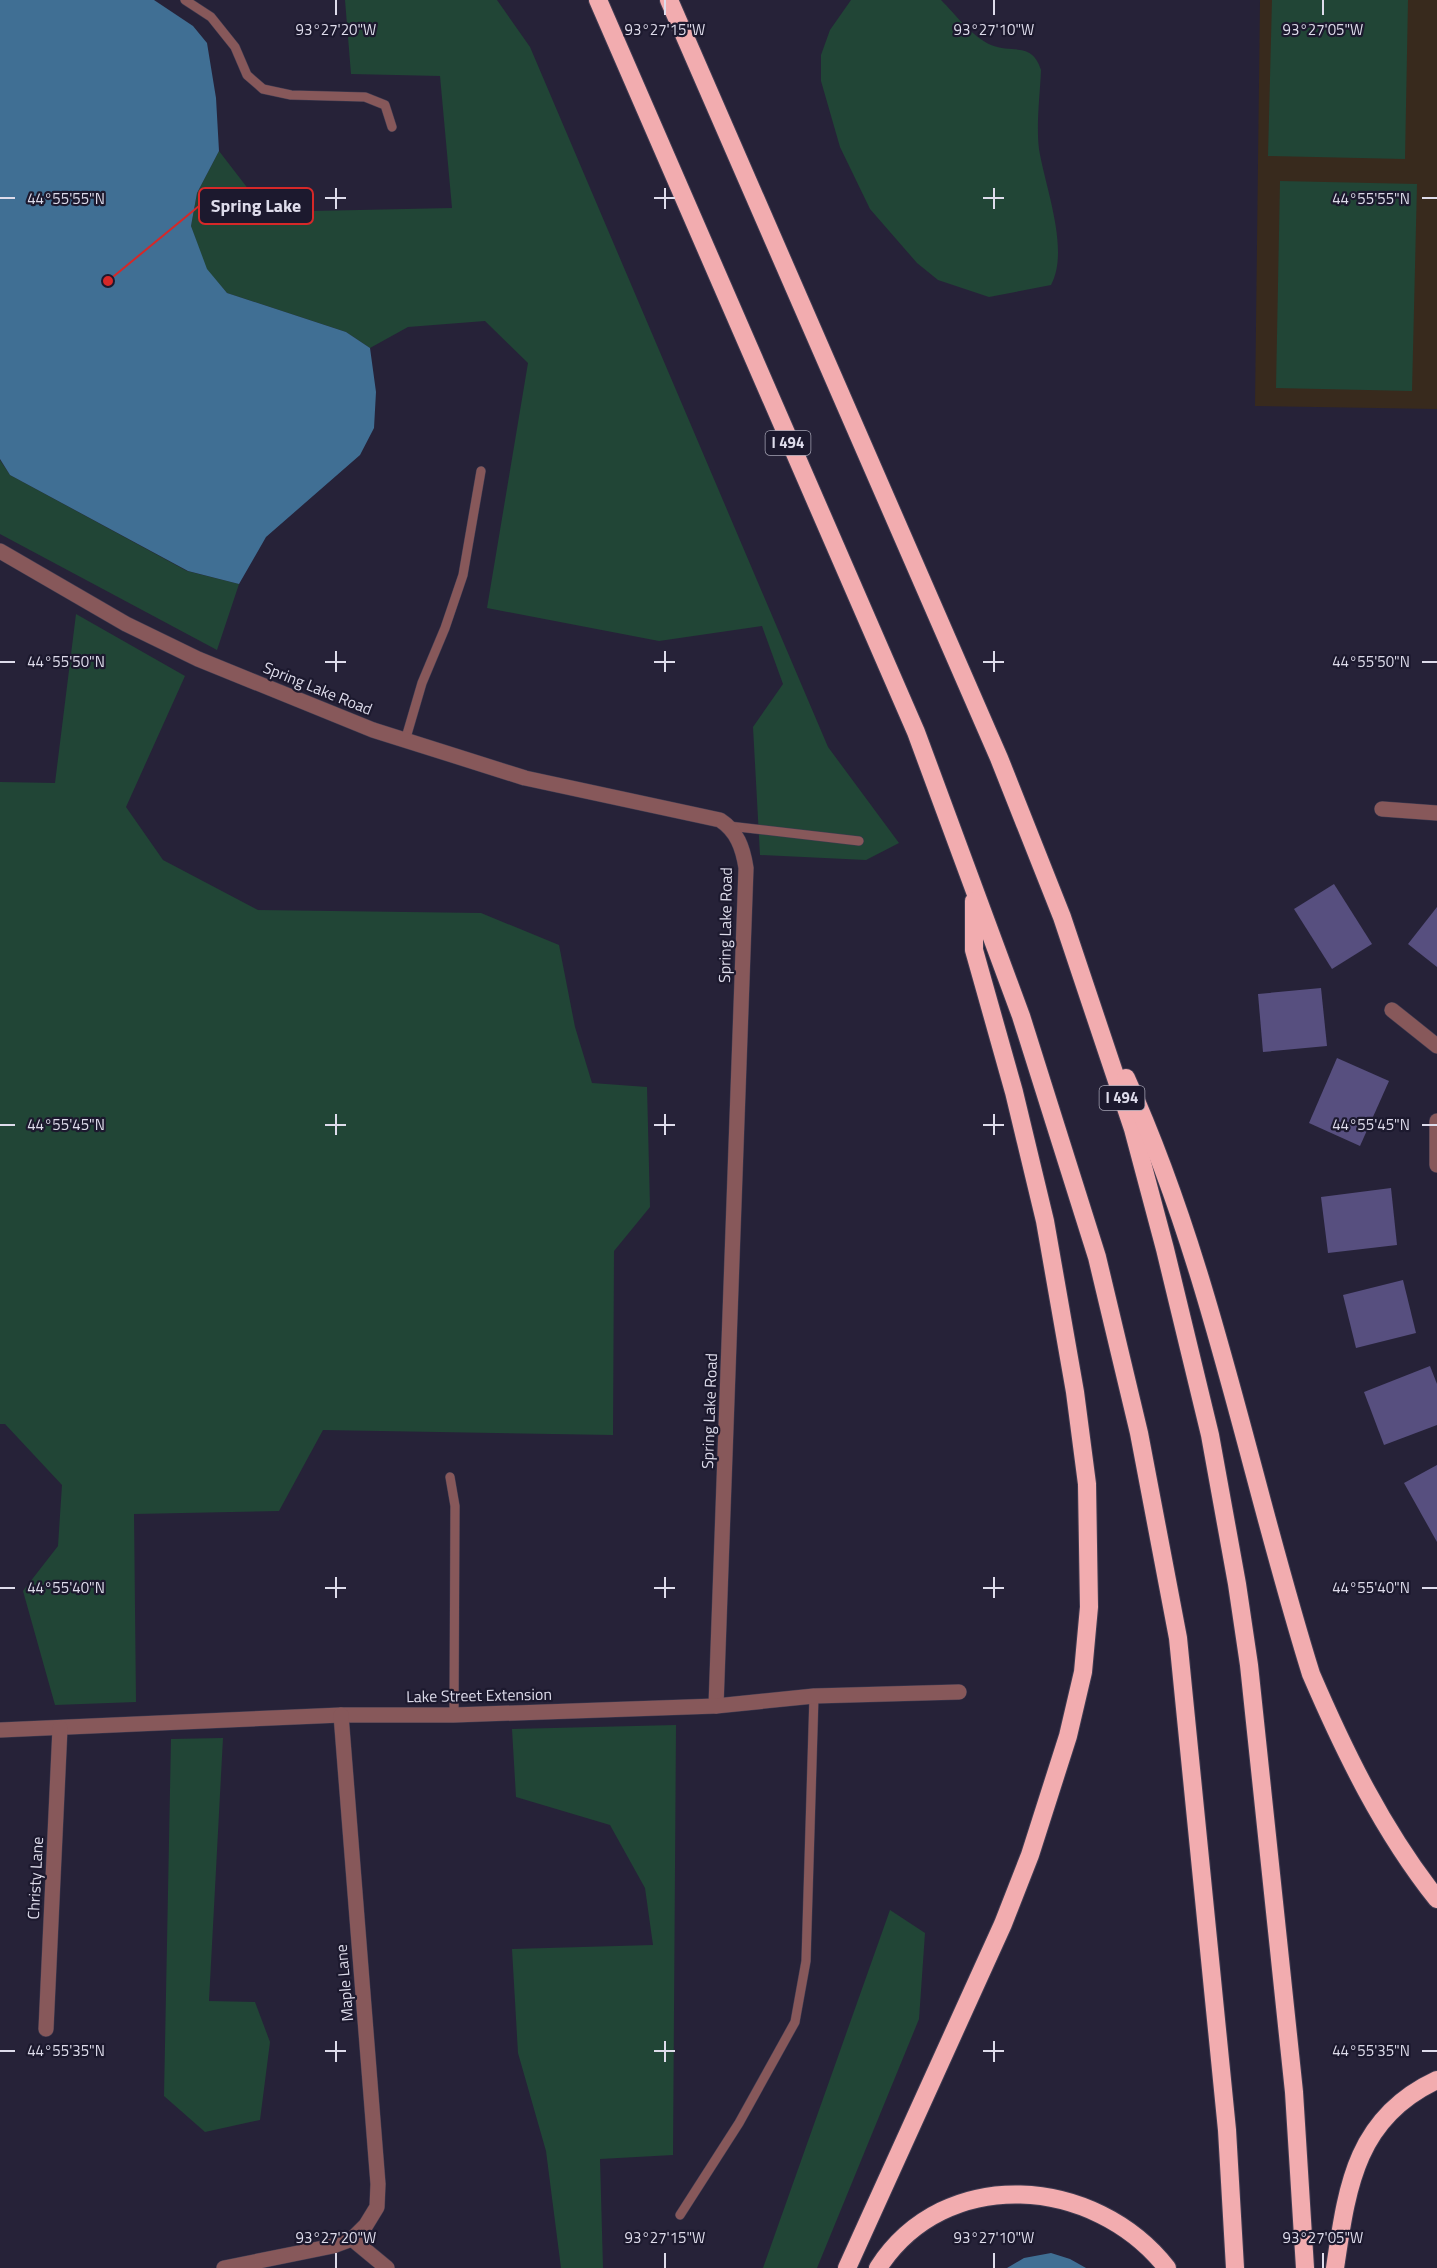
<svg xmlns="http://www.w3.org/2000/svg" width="1437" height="2268" font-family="'Titillium Web',sans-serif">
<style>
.education{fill:#382a1d}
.green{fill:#214536}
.water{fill:#406f94}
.building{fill:#574f7f}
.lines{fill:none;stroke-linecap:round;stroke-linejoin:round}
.lane-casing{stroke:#403c51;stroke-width:10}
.street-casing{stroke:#403c51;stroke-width:16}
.highway-casing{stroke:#403c51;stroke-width:20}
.lane{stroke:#87585a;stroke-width:9}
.street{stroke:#87585a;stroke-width:15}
.highway{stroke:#f2acaf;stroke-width:18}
.ticks{fill:none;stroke:#dedceb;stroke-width:2}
.labels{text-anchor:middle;stroke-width:4.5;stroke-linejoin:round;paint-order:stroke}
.shield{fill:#1c192e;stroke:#a4a2b2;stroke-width:1.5}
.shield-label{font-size:15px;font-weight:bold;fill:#dedceb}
.street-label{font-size:16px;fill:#dedceb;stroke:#1c192e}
.ticks-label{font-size:15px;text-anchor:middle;fill:#dedceb;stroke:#1c192e;stroke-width:4.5;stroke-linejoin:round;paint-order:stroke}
.leader{fill:none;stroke:#d62828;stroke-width:2}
.callout-dot{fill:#d62828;stroke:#1c192e;stroke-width:2}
.callout{fill:#1c192e;stroke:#d62828;stroke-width:2}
.callout-label{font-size:18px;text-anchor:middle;font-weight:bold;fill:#dedceb}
</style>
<rect width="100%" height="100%" fill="#262238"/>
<path class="education" d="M1260,0h177v409l-182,-3z"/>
<g class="green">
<path d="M345,0h152l33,47 298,700 71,96 -33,17 -106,-5 -7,-128 30,-43 -21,-58 -103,15 -172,-33 41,-245 -43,-42 -77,6 -38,21 -24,-16 -119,-39 -21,-24 -15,-43 6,-33 22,-42 47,61 186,-4 -12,-132 -89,-2z"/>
<path d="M851,0h90c15,15 30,36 50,45 22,9 41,-4 50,25 -1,25 -5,54 -2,79 6,38 31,101 12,136l-62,12 -51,-17 -21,-17 -47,-54 -30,-62 -19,-66v-26l9,-25z"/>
<path d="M1272,0h136l-3,159 -137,-3z"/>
<path d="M1280,181l137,3 -5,207 -136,-3z"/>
<path d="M0,460l10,15 177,96 52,13 -22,66 -217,-116z"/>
<path d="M76,614l109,62 -59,131 37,53 95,50 223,3 78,32 16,82 17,56 55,4 3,120 -36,44 -1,184 -290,-5 -44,81 -145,3 2,188 -81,3 -32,-114 35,-45 4,-61 -57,-61h-5v-642l55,1z"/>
<path d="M676,1725l-3,430 -73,4 3,109h-42l-15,-117 -28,-98 -6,-104 141,-4 -8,-57 -35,-63 -94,-28 -4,-68z"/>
<path d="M223,1738l-14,263 46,1 15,40 -10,78 -55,12 -41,-36 7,-357z"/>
<path d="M890,1910l35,23 -6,86 -102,249h-54z"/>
</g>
<g class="water">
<path d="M0,0h154l39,26 14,17 9,55 3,53 -22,42 -6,33 16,43 20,24 119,39 24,16 6,44 -2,36 -14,27 -94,82 -27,47 -51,-13 -178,-96 -10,-16z"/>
<path d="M1051,2253l19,6 16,9h-79l17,-10z"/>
</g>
<g class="building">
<path d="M1334,884l38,60 -40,25 -38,-60z"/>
<path d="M1437,907v60l-29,-23z"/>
<path d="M1321,988l6,58 -64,6 -5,-58z"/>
<path d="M1337,1058l52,23 -29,65 -51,-23z"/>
<path d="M1391,1188l6,57 -69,8 -7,-56z"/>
<path d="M1403,1280l13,53 -60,15 -13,-53z"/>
<path d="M1430,1366l7,18v41l-53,20 -20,-53z"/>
<path d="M1437,1465v77l-33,-59z"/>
</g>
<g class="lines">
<g class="lane-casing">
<g id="lane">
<path d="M185,0l26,17 24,30 12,28 16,14 28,6 74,2 20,8 7,22"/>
<path d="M405,741l17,-58 23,-55 18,-53 18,-104"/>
<path d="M729,826l130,15"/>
<path d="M450,1477l5,29 -1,209"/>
<path d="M680,2215l59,-92 56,-101 11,-61 8,-265"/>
</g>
</g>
<g class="street-casing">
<g id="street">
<path d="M0,551l126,73 72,35 175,71 152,48 195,42c17,11 23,28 26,48l-30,838"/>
<path d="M1382,809l55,4"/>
<path d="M1392,1010l45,36"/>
<path d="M1437,1121v44"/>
<path d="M0,1730l341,-15h113l262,-9 98,-10 145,-4"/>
<path d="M46,2029l14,-301"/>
<path d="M352,2239l35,29"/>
<path d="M224,2268l109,-22 19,-7 14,-14 11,-18 1,-23 -37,-469"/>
</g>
</g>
<g class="highway-casing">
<g id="highway">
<path d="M598,0l318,732 105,284 76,241 42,176 39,205 49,492 8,138"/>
<path d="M669,0l330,758 63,159 71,212 32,120 45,186 27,149 12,81 45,427 11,176"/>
<path d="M1126,1078c86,190 123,398 185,596 34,79 72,157 126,225"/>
<path d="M847,2268l156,-344 27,-69 38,-119 15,-64 6,-65 -2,-123 -12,-92 -30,-171 -31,-129 -40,-142v-49"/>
<path d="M878,2268c67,-104 217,-92 289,0"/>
<path d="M1335,2268c12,-80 20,-150 102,-188"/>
</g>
</g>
<use href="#lane" class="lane"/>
<use href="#street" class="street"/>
<use href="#highway" class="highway"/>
</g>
<path class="ticks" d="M336,0v15M665,0v15M994,0v15M1323,0v15M336,188v21M665,188v21M994,188v21M0,198h15M325,198h21M654,198h21M983,198h21M1422,198h15M336,651v21M665,651v21M994,651v21M0,662h15M325,662h21M654,662h21M983,662h21M1422,662h15M336,1114v21M665,1114v21M994,1114v21M0,1125h15M325,1125h21M654,1125h21M983,1125h21M1422,1125h15M336,1577v21M665,1577v21M994,1577v21M0,1588h15M325,1588h21M654,1588h21M983,1588h21M1422,1588h15M336,2041v21M665,2041v21M994,2041v21M0,2051h15M325,2051h21M654,2051h21M983,2051h21M1422,2051h15M336,2253v15M665,2253v15M994,2253v15M1323,2253v15"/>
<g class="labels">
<g class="shield">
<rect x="765.5" y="431" width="45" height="24" rx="4.5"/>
<rect x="1099.5" y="1086" width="45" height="24" rx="4.5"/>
</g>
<g class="shield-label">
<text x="788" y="448">I 494</text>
<text x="1122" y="1103">I 494</text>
</g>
<g class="street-label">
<text transform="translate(318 688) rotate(22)" y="6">Spring Lake Road</text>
<text transform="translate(725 925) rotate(-89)" y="6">Spring Lake Road</text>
<text transform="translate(709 1411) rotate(-88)" y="6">Spring Lake Road</text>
<text transform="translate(479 1695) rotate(-1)" y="6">Lake Street Extension</text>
<text transform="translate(35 1878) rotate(-87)" y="6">Christy Lane</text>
<text transform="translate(344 1983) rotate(-95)" y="6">Maple Lane</text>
</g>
</g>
<g class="ticks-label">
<text x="336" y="35">93°27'20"W</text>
<text x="665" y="35">93°27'15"W</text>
<text x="994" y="35">93°27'10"W</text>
<text x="1323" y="35">93°27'05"W</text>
<text x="66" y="204">44°55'55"N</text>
<text x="1371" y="204">44°55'55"N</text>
<text x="66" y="667">44°55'50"N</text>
<text x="1371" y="667">44°55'50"N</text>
<text x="66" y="1130">44°55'45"N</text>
<text x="1371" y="1130">44°55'45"N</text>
<text x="66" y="1593">44°55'40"N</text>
<text x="1371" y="1593">44°55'40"N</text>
<text x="66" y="2056">44°55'35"N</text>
<text x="1371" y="2056">44°55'35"N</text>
<text x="336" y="2243">93°27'20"W</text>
<text x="665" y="2243">93°27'15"W</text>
<text x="994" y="2243">93°27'10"W</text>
<text x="1323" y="2243">93°27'05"W</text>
</g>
<path class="leader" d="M108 281L199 206"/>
<circle class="callout-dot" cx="108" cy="281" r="6"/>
<rect class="callout" x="199" y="188" width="114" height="36" rx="6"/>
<g class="callout-label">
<text x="256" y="212">Spring Lake</text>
</g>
</svg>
